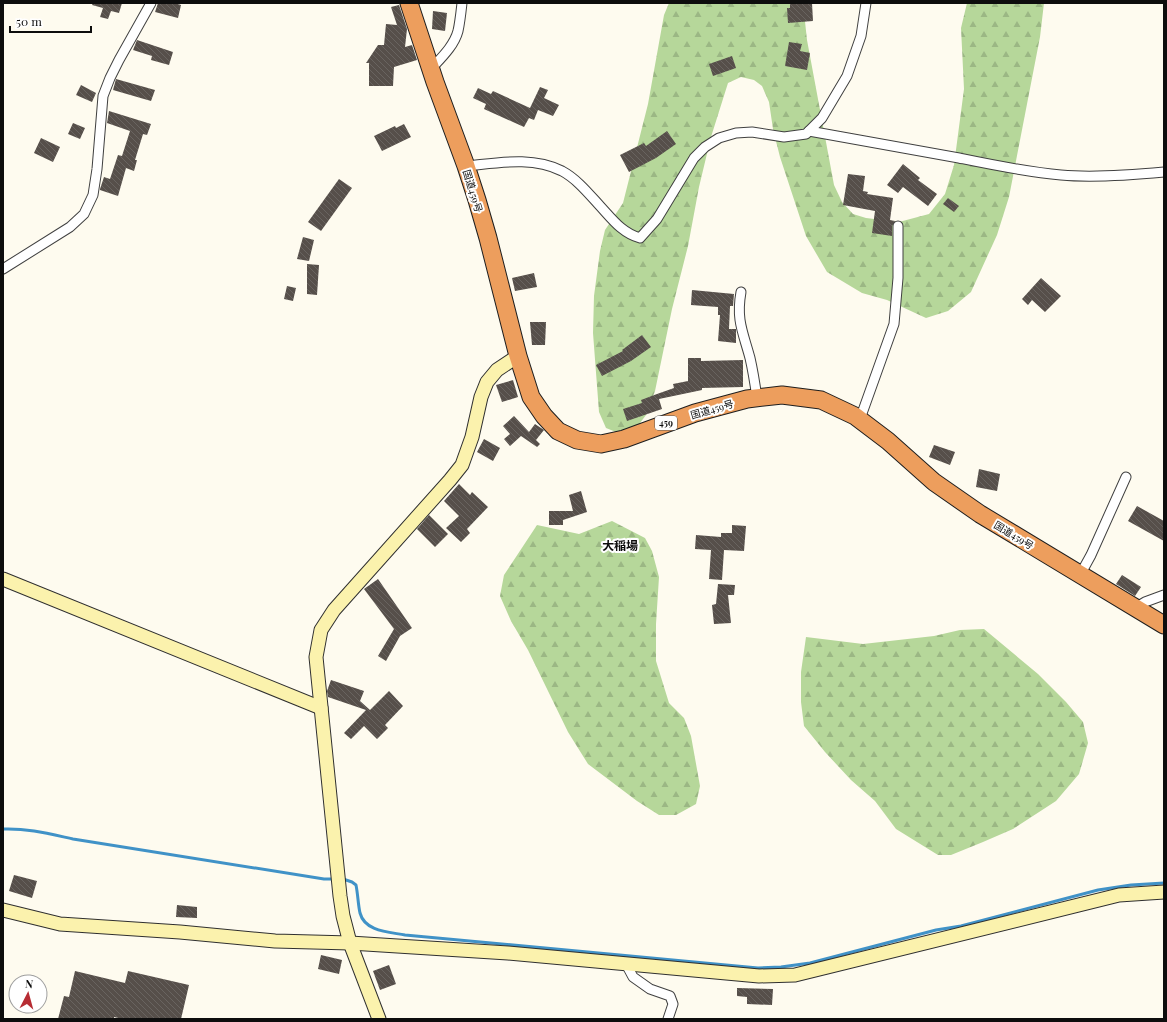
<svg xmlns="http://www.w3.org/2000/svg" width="1167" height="1022" font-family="'Playfair Display','Noto Sans JP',serif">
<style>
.forest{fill:url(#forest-firs)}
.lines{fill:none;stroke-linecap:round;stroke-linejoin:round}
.stream{stroke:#4092c7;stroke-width:3}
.building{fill:url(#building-back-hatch)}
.street-casing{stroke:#404040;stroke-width:11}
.secondary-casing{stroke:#2f2f2f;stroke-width:15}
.highway-casing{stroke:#1e1e1e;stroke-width:19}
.street{stroke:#fff;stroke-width:9}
.secondary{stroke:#fbf2ad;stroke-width:13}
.highway{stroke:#ed9e5d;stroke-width:17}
.labels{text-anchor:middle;stroke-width:4;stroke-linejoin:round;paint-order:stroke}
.shield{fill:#fff;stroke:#565656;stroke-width:1}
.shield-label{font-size:9px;font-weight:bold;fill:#0d0d0d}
.street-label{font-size:10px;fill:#0d0d0d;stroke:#fff}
.quarter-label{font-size:12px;font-weight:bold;fill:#0d0d0d;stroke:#fff}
</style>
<defs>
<pattern id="forest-firs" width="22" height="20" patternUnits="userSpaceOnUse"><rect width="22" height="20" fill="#b6d79a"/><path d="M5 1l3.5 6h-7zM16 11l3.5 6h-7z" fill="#9bb784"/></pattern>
<pattern id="building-back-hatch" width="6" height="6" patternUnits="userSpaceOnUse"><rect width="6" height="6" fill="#564f4a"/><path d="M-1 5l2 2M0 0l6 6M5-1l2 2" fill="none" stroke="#696460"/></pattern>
</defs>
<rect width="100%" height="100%" fill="#fefbef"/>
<g class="forest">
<path d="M669,3h134l4,37 27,145 8,17 11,12 13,4 33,4 30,-8 16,-20 9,-29 10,-76 -3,-61 6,-25h77l-4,34 -31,160 -12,38 -26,57 -23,19 -22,7 -39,-18 -25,-7 -35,-21 -21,-36 -26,-79 -7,-28 -4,-27 -7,-16 -8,-6 -13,-3 -13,6 -17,54 -12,50 -11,59 -16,63 -17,82 -9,24 -12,16 -18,1 -10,-4 -7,-16 -6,-79 1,-37 6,-45 5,-21 18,-27 25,-99 16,-89z"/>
<path d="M612,521l33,17 7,13 7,26 -3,47v37l13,42 15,15 7,18 9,50 -4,18 -20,11h-17l-22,-14 -49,-37 -20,-32 -40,-82 -17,-29 -11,-25 4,-21 33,-50 42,9z"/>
<path d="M984,629l54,45 28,28 17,20 5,21 -9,31 -23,27 -43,28 -30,13 -32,13h-13l-42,-26 -21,-28 -24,-21 -26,-28 -21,-26 -3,-24v-30l5,-35 57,7 71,-8 26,-6z"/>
</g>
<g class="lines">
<g class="stream">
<path d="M3,829c24,-1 47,5 70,10l251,40h11"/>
<path d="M343,879l9,3 4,3c2,10 2,19 4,28 5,19 30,19 45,22l353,33 23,-1 29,-4 126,-33 25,-4 137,-36 33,-5 33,-2"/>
</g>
</g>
<g class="building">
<path d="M93,3h29l-3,10 -8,-2 -3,8 -8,-2 3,-9 -11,-3z"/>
<path d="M158,3h17l6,2 -3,13 -23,-6z"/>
<path d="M790,3h22l1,18 -25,2 -1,-15h3z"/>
<path d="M399,5l8,24 -2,18 7,-2 5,15 -23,7 -1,19h-24v-23h-3l12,-18h6l2,-21 11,1 -6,-18z"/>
<path d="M433,11l14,2 -2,18 -13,-2z"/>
<path d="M137,40l36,12 -4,13 -18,-5 1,-4 -19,-6z"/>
<path d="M789,42l13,2 -2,7 10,2 -3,17 -22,-4z"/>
<path d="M732,56l4,12 -23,8 -4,-12z"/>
<path d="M116,79l39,11 -4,11 -38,-11z"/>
<path d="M81,85l15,8 -4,9 -16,-7z"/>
<path d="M540,87l8,3 -4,8 15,7 -6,11 -15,-6 -4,10 -5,-2 -5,9 -40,-18 2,-5 -13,-6 5,-10 13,6 2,-3 37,17z"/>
<path d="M109,111l42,13 -4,11 -4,-1 -8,26h2l-3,11 -8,-3 -8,28 -18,-6v-1l4,-12 6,2 8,-24 4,1 8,-25 -23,-8z"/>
<path d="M73,123l12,5 -5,11 -12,-5z"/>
<path d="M404,124l7,13 -29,14 -8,-15 21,-10 1,2z"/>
<path d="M667,131l9,13 -20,14 -27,14 -9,-17 24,-12 2,3z"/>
<path d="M41,138l19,9 -7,15 -19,-9z"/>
<path d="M903,164l17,14 -2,2 19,14 -9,12 -25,-19 -5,6 -11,-8z"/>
<path d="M848,174l17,2 -2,15 5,1 -1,2 26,4 -3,22 5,1 -3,5v10l-20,-3 3,-22 -32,-6z"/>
<path d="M339,179l13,9 -31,43 -13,-9z"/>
<path d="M948,198l11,8 -5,6 -11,-8z"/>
<path d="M303,237l11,3 -5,21 -12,-2z"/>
<path d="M307,264l12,1 -2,30 -10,-1z"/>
<path d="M534,273l3,14 -22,4 -3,-13z"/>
<path d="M1041,278l20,18 -16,16 -13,-12 -4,5 -6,-6z"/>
<path d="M287,286l9,2 -3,13 -9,-2z"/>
<path d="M692,290l42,4 -1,12h-3l-1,23h7v14l-18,-2 2,-26h-2v-8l-27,-2z"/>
<path d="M530,322h16l-1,23h-13z"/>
<path d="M642,335l9,12 -20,14 -29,15 -6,-11 27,-14 -1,-1z"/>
<path d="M688,358h13v3l42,-1v27l-41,1v2l-43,9 3,10 -35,12 -4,-12 19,-6 -1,-3 16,-6 1,2 -1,-2 17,-6 -1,-4 15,-3z"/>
<path d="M513,380l5,17 -16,5 -6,-17z"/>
<path d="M514,416l15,16 6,-8 9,6 -8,10 4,4 -3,3 -16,-11 -11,10 -6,-7 6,-5 -7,-8z"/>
<path d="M484,439l16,9 -7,13 -16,-9z"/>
<path d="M934,445l21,7 -5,13 -21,-8z"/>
<path d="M979,469l21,5 -3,17 -21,-4z"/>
<path d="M459,484l11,11 2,-3 16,15 -21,22 3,4 -9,9 -15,-14 13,-12 -15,-15z"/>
<path d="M581,491l6,21 -24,8v5h-14v-14h24l-4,-16z"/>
<path d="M1137,506l27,15v20l-36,-20z"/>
<path d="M429,515l19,19 -13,13 -18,-18z"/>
<path d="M732,525l14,1 -2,25 -20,-1 -2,30 -13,-1 2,-29 -16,-1 1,-14 25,2v-4h11z"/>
<path d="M1122,575l19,12 -6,9 -19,-12z"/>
<path d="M378,579l34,49 -12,8 -14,25 -8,-5 16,-27 -30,-40z"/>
<path d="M718,584l17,1 -1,10h-6l3,28 -17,1 -2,-19 4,-1z"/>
<path d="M331,680l33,11 -4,10 10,9 19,-19 14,15 -18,19 3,3 -11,11 -13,-13 -13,13 -7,-6 22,-23 -38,-13 -1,-6z"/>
<path d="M14,875l23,6 -5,17 -23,-7z"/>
<path d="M177,905l20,2v11l-21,-1z"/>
<path d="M321,955l21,5 -3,14 -21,-5z"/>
<path d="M389,965l7,19 -16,6 -7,-19z"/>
<path d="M75,971l50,12 3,-12 61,14 -8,34h-59l-8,-2v2h-56l6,-23 5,1z"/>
<path d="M737,988l36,1 -1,16 -25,-1v-7l-10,-1z"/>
</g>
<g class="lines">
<g class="street-casing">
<g id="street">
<path d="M431,69c10,-11 23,-23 27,-38 2,-9 3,-19 4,-28"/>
<path d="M809,131c50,9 100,18 150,27 34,7 67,14 102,17 32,3 71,0 103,-3"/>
<path d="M466,166c32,-3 66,-10 96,5 15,8 27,23 38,35 12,13 22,27 40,32l17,-19 37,-61 11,-11 14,-9 17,-5 16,-1 32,5 22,-3 16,-16 25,-42 14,-40 5,-33"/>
<path d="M3,269l67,-42 14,-13 9,-19 4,-26 6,-73 7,-18 9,-18 32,-57"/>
<path d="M741,292c-5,28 2,40 9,66 3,13 5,26 7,40"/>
<path d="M860,419l34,-95 4,-46v-52"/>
<path d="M1080,575l11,-20 35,-78"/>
<path d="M1135,608l10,-6 19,-7"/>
<path d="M626,964l7,13 17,12 20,7 3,8 -5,15"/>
</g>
</g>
<g class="secondary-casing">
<g id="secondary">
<path d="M3,579l318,129"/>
<path d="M3,910l57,14 120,8 95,9 75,2 158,10 251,23 36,-1 324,-80 45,-3"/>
<path d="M379,1019l-29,-76 -7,-27 -3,-20 -24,-239 5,-27 13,-20 116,-130 12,-15 10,-28 9,-40 6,-15 10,-12 21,-14"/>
</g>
</g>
<g class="highway-casing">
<path id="highway" d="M409,3l26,79 31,84 11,34 11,38 30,118 13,41 13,19 14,15 19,9 24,4 23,-5 71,-26 52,-14 35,-4 39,5 34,16 33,25 46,41 46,32 184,111"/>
</g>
<use href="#street" class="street"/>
<use href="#secondary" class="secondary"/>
<use href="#highway" class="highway"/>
</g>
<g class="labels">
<rect class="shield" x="655" y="416" width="22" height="14" rx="3"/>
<g class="shield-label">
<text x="666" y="426">459</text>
</g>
<g class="street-label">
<text transform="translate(473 191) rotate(73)" y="4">国道459号</text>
<text transform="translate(712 409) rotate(-16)" y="4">国道459号</text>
<text transform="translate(1014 535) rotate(31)" y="4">国道459号</text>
</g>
<g class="quarter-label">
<text x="620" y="550">大稲場</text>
</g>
</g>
<rect width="1167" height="1022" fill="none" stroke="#0d0d0d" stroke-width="8"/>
<g transform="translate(28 994) rotate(6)"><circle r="19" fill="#ffffff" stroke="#9e9e9e"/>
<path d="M0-3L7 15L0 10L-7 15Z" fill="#b72c33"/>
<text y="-6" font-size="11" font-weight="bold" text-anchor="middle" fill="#0d0d0d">N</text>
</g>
<path d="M10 26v6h81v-6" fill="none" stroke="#0d0d0d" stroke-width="2"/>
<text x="16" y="26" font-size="12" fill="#0d0d0d" stroke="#ffffff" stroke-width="3" paint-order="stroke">50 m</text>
</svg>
